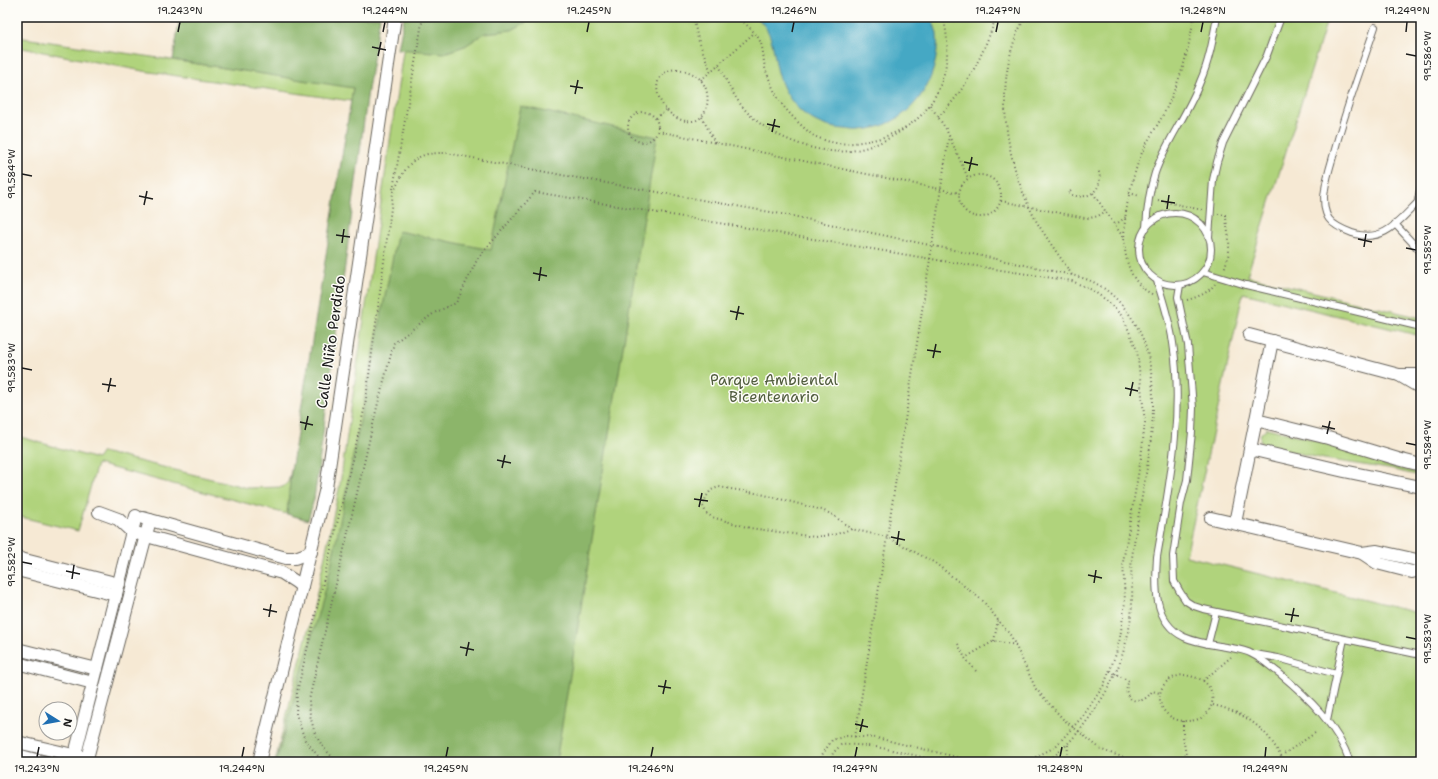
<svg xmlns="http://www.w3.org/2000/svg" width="1438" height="779" font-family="'Shantell Sans',sans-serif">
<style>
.green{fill:#b0d37b;stroke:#66784c}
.forest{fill:#8cb56b;stroke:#546844}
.water{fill:#44a8c4;stroke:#306270}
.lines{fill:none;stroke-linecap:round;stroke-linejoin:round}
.lane-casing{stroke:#68645c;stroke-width:8}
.street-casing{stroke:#68645c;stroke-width:14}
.path{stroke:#68645c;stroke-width:2;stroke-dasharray:1 3;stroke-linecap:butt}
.lane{stroke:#fff;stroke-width:6}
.street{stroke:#fff;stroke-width:12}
.ticks{fill:none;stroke:#1c1c1c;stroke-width:1.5}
.labels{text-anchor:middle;stroke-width:3;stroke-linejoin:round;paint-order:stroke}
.street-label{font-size:15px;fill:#1c1c1c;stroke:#fdfcf7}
.park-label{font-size:15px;fill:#505c3d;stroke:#fdfcf7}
.neatline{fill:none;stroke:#1c1c1c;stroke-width:1.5}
.ticks-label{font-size:10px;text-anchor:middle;fill:#1c1c1c}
</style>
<rect width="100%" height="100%" fill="#fdfcf7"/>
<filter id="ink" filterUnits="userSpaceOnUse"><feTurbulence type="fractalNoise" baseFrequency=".025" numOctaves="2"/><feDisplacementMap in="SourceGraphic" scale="8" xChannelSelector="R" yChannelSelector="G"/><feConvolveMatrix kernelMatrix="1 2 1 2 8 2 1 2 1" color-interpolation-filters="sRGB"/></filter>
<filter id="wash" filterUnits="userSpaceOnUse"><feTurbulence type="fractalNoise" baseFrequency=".012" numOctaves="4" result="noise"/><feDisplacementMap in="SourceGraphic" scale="16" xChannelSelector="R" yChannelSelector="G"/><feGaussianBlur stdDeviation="0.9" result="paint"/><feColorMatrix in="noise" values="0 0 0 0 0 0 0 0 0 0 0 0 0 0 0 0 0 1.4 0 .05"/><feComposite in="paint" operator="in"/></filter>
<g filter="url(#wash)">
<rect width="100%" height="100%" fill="#f6e9d4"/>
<g class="green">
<path d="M408,17h920l-81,259 174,42v18l-178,-43 -57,263 235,58v148h-1146l41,-164 24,-114z"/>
<path d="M17,37l336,50 -2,14 -208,-30 -126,-24z"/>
<path d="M1267,428l69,17 49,20 36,8v3l-32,-7 -65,-10 -49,-11 -12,-4 -3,-4 1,-7z"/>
<path d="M17,436l80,23 5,-7 146,36 35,-1 5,-5 3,-11 -4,43 -190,-50 -19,67 -61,-15z"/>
</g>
<g class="forest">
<path d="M180,17h200l-12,73 -51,389 -3,20 -6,21 -21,-6 4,-43 62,-383 -180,-28z"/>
<path d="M404,17h131l-23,13 -27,3 -20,13 -21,7 -46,-4z"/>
<path d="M520,106l137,31 -101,625h-280l54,-191 68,-340 93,19z"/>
</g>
<path class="water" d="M756,17h176c1,6 4,12 5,17 4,47 -28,94 -77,96 -5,1 -10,-1 -15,-1 -16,-1 -30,-6 -42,-16 -13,-11 -21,-25 -25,-41 -6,-22 -3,-39 -22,-55z"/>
</g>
<g filter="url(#ink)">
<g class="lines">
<g class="lane-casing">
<g id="lane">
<path d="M1375,27c-13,38 -27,76 -38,115 -4,16 -10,32 -12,47 -2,9 -1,23 4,30 5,7 15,11 23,14 31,11 46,-11 66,-31"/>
<path d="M1420,204l-2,-4 3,-15"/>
<circle cx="1175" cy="249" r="36"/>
<path d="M1395,224l26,28"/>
<path d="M1146,228c1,-19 3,-37 9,-55 11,-32 33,-59 45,-91 9,-20 13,-43 17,-65"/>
<path d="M1209,237l4,-57 4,-18 6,-19 44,-88 14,-38"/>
<path d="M1203,272l43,13 175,42"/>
<path d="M1157,281c6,20 13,41 16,62 11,72 -4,143 -16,214 -2,29 -4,65 27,80 11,5 24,7 36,9 9,2 24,3 32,8 9,4 19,13 27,19 30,25 58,52 71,89"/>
<path d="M1180,285l-2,12 10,48 5,63 -1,24 -5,48 -6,23 -8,53 1,25 6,11 6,9 8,5 9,3 218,46"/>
<path d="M1208,644l8,-32"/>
<path d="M1255,654l23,4 58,16"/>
<path d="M1327,720l17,-81"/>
</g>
</g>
<g class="street-casing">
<g id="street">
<path d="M1249,335l150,40 22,13"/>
<path d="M1399,375h22"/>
<path d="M1256,420l72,18 70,21 23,6"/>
<path d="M1250,449l94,22 77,16"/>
<path d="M99,512l19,7 14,13 150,41 14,9 6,5"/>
<path d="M143,518l143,40h9l16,-6"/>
<path d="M1211,518l151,35 15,10 35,9 9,-2"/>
<path d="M1235,523l37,-182"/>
<path d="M1362,553l15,-2 40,9 4,3"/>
<path d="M17,558l102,26"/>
<path d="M17,570l99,25"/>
<path d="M17,649l80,20"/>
<path d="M17,663l76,20"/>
<path d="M17,742l65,15"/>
<path d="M17,755l27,7"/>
<path d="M73,762l63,-246"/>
<path d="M86,762l64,-242"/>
<path d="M259,762l67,-274 69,-471"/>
</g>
</g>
<g class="path">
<path d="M693,17l5,22 13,33"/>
<path d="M738,17c6,6 14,12 19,19 8,11 5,23 9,35 4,10 8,21 14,30 5,9 25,29 34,35 5,2 12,5 17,6 11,3 25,1 36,-1 20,-3 45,-14 58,-30 22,-27 27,-61 18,-94"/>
<path d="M1025,17c-3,7 -8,15 -10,22 -21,59 -7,132 23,185 11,18 23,34 34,51"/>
<path d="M719,65c8,17 16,35 30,49 23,23 68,41 101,37 21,-3 41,-12 58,-25"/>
<path d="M677,69c11,2 20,5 26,14 8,11 6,36 -10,38 -31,4 -54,-49 -16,-52z"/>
<path d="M701,80l53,-47"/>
<path d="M930,105l16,24 22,49"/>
<circle cx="643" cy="127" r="15"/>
<path d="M702,117l13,26"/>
<path d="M938,117c28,-26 46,-64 58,-100"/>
<path d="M656,118l10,-8"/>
<path d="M658,131l301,62"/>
<circle cx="980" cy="196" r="21"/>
<path d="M393,189l30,-172"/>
<path d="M1071,191l-3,2c18,10 38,-3 30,-24"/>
<path d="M1093,193l32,47"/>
<path d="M1129,193l11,3"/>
<path d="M1158,200l44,10"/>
<path d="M1001,201l84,17c9,0 14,-2 21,-7"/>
<path d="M1218,214l8,1c0,11 4,22 3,33 0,8 -3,15 -5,22"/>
<path d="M1115,225l11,-8"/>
<path d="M1152,294c-45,-22 -25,-103 -11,-139 6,-14 15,-27 22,-40 6,-11 10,-22 15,-34 8,-20 12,-42 16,-64"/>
<path d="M1187,300c11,-3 21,-7 28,-16"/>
<path d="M851,529l-14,5 -22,3 -65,-9 -38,-11 -6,-4 -3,-7 3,-9 5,-7 8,-3 42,7 61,16 11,5 18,14 36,8 48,26 48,38 15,19 13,16 25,53 27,30 39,31 34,12"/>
<path d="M994,641l4,-21"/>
<path d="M958,644l7,14"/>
<path d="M976,671l-11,-13 29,-17 22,4"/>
<path d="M1110,671l19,10c-10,19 13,28 23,10l8,2"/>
<path d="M1184,675c6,1 12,2 18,5 14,9 14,30 -1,38 -4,2 -10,3 -15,3 -32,0 -37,-43 -2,-46z"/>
<path d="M1203,681l28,-24"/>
<path d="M1213,705c32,7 58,26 70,57"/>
<path d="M1183,721v15l4,26"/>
<path d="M855,737l32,-200 62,-401"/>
<path d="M1281,756l34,-23"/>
<path d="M323,762l-18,-22 -9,-26 1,-22 68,-286 28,-213c8,-16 15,-35 35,-39 6,-1 13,-1 19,-1l120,23 220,39 285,60c7,2 16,4 23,8 22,11 43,39 50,62 21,67 -5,145 -13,213 -2,13 1,28 0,42 0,20 -5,41 -11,59 -10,32 -47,87 -76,103"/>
<path d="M345,762l-11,-3 -11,-12 -8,-13 -5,-19 -1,-15 68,-293 17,-64 40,-30 22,-10 22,-45 57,-66 408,69 129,20 20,9 14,10 17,17 14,33 8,73 -4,35 -18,104 2,40 -5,36 -4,16 -12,31 -21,31 -28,31 -29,15"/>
<path d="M820,762l2,-7 10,-15 15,-4 30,2 100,24"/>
<path d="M830,762l3,-9 8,-8c34,-2 69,10 102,17"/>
<path d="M1067,762l1,-18"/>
</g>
<use href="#lane" class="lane"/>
<use href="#street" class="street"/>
</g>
</g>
<path class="ticks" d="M178,32l2,-10M383,32l2,-10M587,32l2,-10M792,32l2,-10M996,32l2,-10M1201,32l2,-10M1406,32l1,-10M372,47l14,3M1406,54l10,2M378,56l3,-14M570,86l13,2M575,94l3,-14M767,124l13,3M772,132l3,-13M964,162l14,3M969,171l3,-14M22,174l10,2M139,196l14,3M1161,201l14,2M144,205l3,-14M1167,209l2,-14M336,235l14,2M1358,239l14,3M342,243l2,-14M1364,247l2,-13M1406,248l10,2M533,273l14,3M539,281l2,-14M730,311l14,3M736,320l3,-14M927,350l14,2M933,358l3,-14M22,368l10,2M102,384l14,2M1125,388l13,3M108,392l3,-14M1130,396l3,-14M300,422l13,3M1322,426l13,3M305,430l3,-14M1327,434l3,-13M1406,443l10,2M497,460l14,3M502,468l3,-13M694,499l14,2M699,507l3,-14M891,537l14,3M897,545l2,-14M22,562l10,2M66,571l14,3M1088,575l14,3M72,579l2,-14M1094,583l2,-13M263,609l14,3M1285,614l14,2M269,617l2,-13M1291,622l3,-14M1406,637l10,2M460,647l14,3M466,656l3,-14M658,686l13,2M663,694l3,-14M855,724l13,3M860,732l3,-13M37,757l2,-10M242,757l2,-10M446,757l2,-10M651,757l2,-10M855,757l2,-10M1060,757l2,-10M1265,757l1,-10"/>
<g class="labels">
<g class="street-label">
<text transform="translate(331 342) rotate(-82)" y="5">Calle Niño Perdido</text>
</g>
<g class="park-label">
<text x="774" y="385">Parque Ambiental<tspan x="774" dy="17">Bicentenario</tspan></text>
</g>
</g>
<rect width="1438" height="779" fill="none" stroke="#fdfcf7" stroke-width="44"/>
<g transform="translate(58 721) rotate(101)"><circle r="19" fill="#fdfcf7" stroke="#a3a29f"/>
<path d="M0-3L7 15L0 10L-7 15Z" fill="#1f6fb2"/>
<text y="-6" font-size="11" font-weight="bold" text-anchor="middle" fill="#1c1c1c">N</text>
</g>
<rect x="22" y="22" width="1394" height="735" class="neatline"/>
<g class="ticks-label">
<text x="180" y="14">19.243°N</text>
<text x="385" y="14">19.244°N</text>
<text x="589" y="14">19.245°N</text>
<text x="794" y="14">19.246°N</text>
<text x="998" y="14">19.247°N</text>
<text x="1203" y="14">19.248°N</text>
<text x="1407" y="14">19.249°N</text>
<text transform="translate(1427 56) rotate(-90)" y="4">99.586°W</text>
<text transform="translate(11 174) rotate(-90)" y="4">99.584°W</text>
<text transform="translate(1427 250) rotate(-90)" y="4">99.585°W</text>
<text transform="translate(11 368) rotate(-90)" y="4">99.583°W</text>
<text transform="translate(1427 445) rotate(-90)" y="4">99.584°W</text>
<text transform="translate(11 562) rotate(-90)" y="4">99.582°W</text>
<text transform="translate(1427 639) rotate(-90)" y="4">99.583°W</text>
<text x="37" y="772">19.243°N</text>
<text x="242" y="772">19.244°N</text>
<text x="446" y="772">19.245°N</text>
<text x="651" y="772">19.246°N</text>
<text x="855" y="772">19.247°N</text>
<text x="1060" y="772">19.248°N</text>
<text x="1265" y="772">19.249°N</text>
</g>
</svg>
